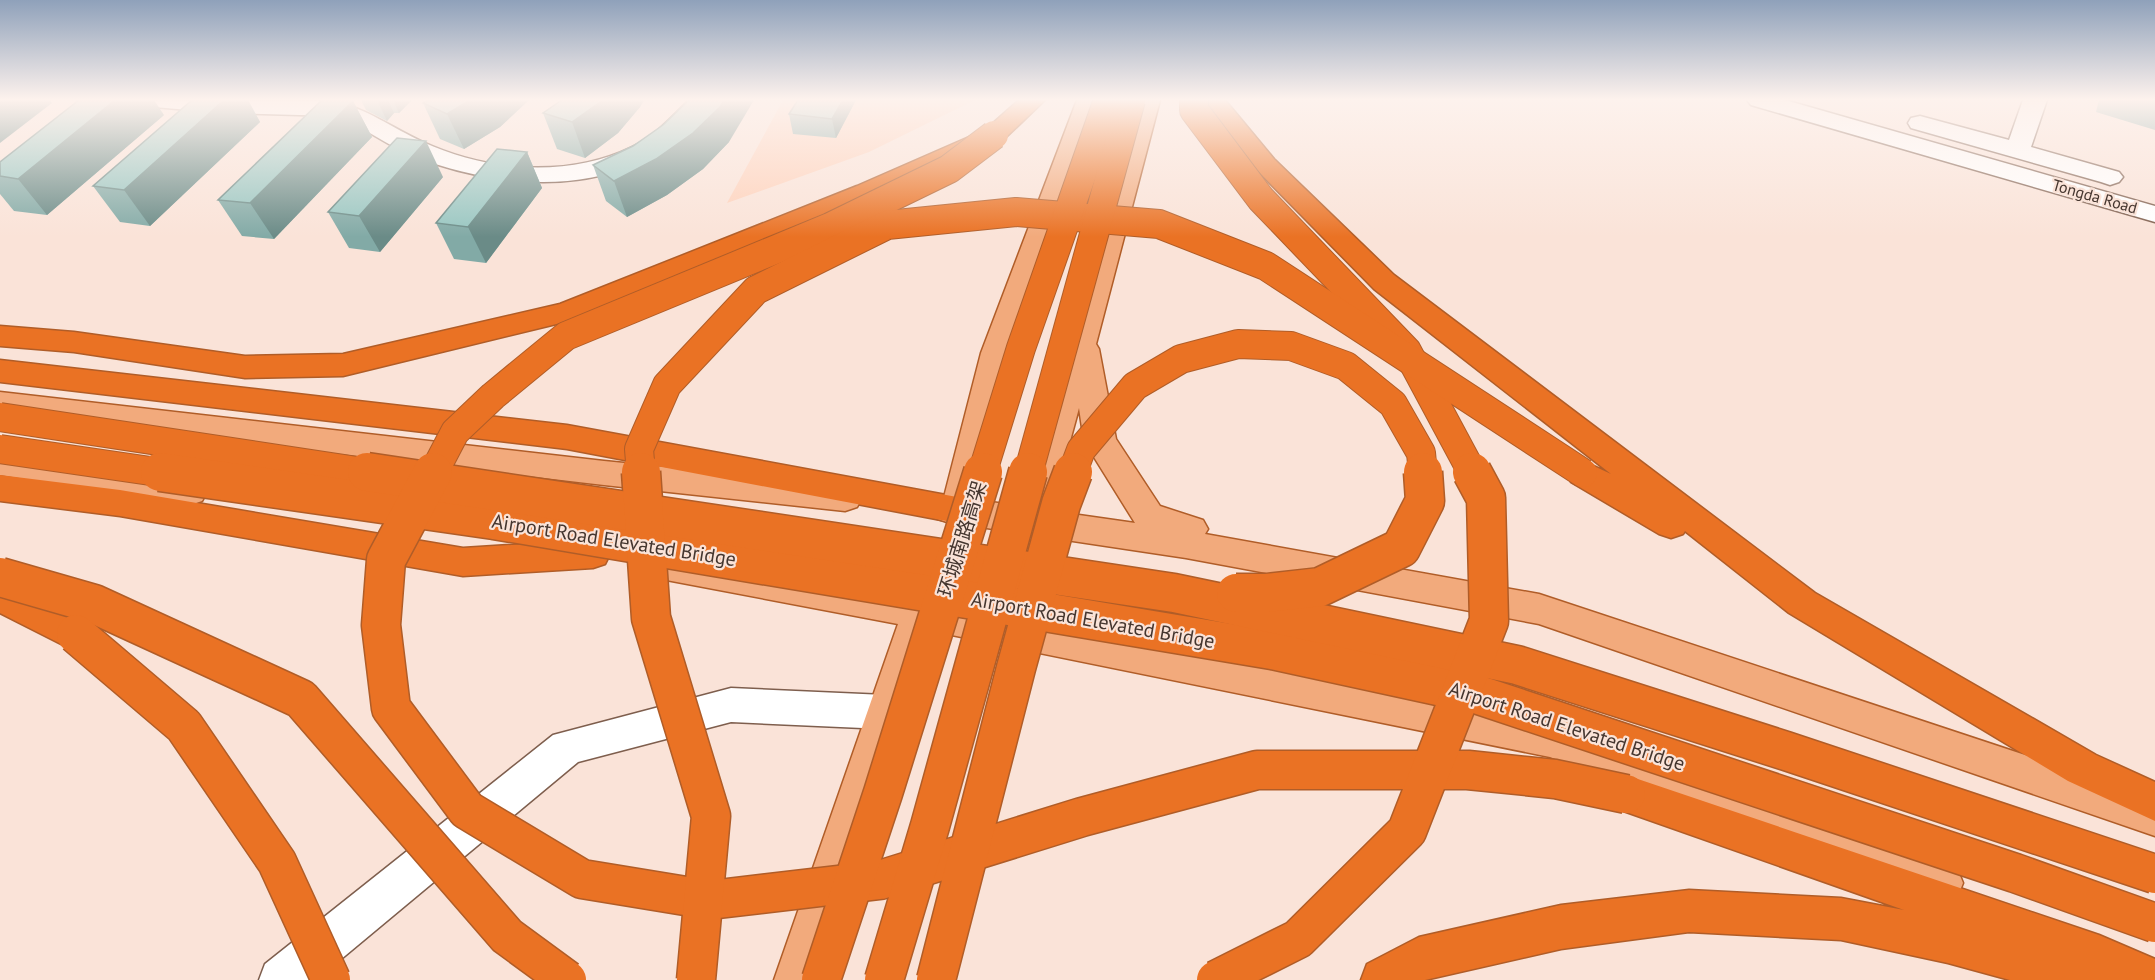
<svg xmlns="http://www.w3.org/2000/svg" width="2155" height="980" font-family="'PT Sans','Noto Sans SC',sans-serif">
<style>
.built{fill:#fed1ba}
.lines{fill:none;stroke-linecap:round;stroke-linejoin:round}
.minor-casing{stroke:#7e5e4d;stroke-width:3}
.major-casing{stroke:#b05d28;stroke-width:3}
.highway-casing{stroke:#b05d28;stroke-width:3}
.minor{fill:#fff;fill-rule:evenodd}
.major{fill:#f2aa7c;fill-rule:evenodd}
.highway{fill:#ea7224;fill-rule:evenodd}
.highway-bridge-far1-casing{stroke:#b05d28;stroke-width:30;stroke-linecap:butt}
.highway-bridge-casing{stroke:#b05d28;stroke-width:41;stroke-linecap:butt}
.highway-bridge-far1{stroke:#ea7224;stroke-width:28}
.highway-bridge{stroke:#ea7224;stroke-width:38}
.wall{fill:#82aaa6}
.shaded-wall{fill:#6a8b87}
.building{fill:#97c6c1;stroke:#6a8b87;stroke-width:1.5}
.labels{text-anchor:middle;stroke-width:4.5;stroke-linejoin:round;paint-order:stroke}
.far-street-label{font-size:16px;fill:#45362f;stroke:#fae3d8}
.street-label{font-size:20px;fill:#45362f;stroke:#fae3d8}
</style>
<rect width="100%" height="100%" fill="#fae3d8"/>
<path class="built" d="M783,100h192l-106,52 -142,51z"/>
<g class="lines">
<g class="minor-casing">
<g id="minor">
<path d="M128,100l204,1c35,7 60,27 91,41 65,30 145,36 209,5 23,-11 40,-30 57,-47h25c-68,98 -197,96 -298,57 -28,-10 -52,-31 -81,-41l-113,-3 -90,-8z"/>
<path d="M1747,100h38l370,106v16l-404,-117z"/>
<path d="M2023,100h24l-16,47 88,25 4,5 -4,5 -9,3 -9,-3 -190,-54 -3,-5 3,-5 9,-2 89,24z"/>
<path d="M731,688l154,7 13,5 6,12 -6,12 -13,5 -154,-7 -153,40 -262,218h-57l6,-16 288,-229z"/>
</g>
</g>
<g class="major-casing">
<g id="major">
<path d="M1077,100h24l-90,253 -35,147 43,6 117,-406h24l-64,244 3,5 17,90 44,67 43,14 5,9 -3,5 334,60 616,204v38l-616,-212 -353,-66 -239,-36 -12,-4 -5,-9 5,-9 9,-3 37,-144zM1079,408l5,33 51,82 -84,-12z"/>
<path d="M0,392l604,69 241,24 12,4 5,9 -5,9 -12,4 -241,-26 -604,-71z"/>
<path d="M0,451l190,28 12,4 5,9 -5,9 -12,4 -190,-30z"/>
<path d="M673,555l235,41 5,-12 13,-5 13,5 5,10 -3,9 609,120 392,139 15,6 6,15 -6,15 -15,6 -392,-147 -618,-126 -114,349h-44l124,-356 -237,-45 -5,-10 5,-10z"/>
</g>
</g>
<g class="highway-casing">
<g id="highway">
<path d="M1019,100h26l-42,40 -128,58 -298,121 -234,57 -98,2 -171,-26 -74,-6v-20l74,6 171,24 98,-2 217,-50 297,-118 128,-56z"/>
<path d="M1201,100h24l49,59 120,116 421,318 281,162 59,27v39l-87,-40 -279,-168 -104,-82 -2,3 -12,4 -12,-4 -88,-52 -4,-9 4,-9 12,-3 28,13 -237,-185 -118,-120 -50,-58z"/>
<path d="M0,360l567,65 390,72 12,4 5,9 -5,9 -12,4 -390,-74 -567,-67z"/>
<path d="M0,475l120,15 343,58 130,-8 12,4 5,10 -5,10 -12,4 -130,8 -343,-60 -120,-15z"/>
<path d="M0,581l89,42 5,11 -5,11 -13,4 -13,-4 -63,-32z"/>
<path d="M1626,775l473,160 56,24v21h-145l-62,-17 -107,-23 -152,-8 -128,17 -136,31h-64l6,-16 52,-27 142,-32 128,-15 152,8 63,12 -292,-103 -6,-13 6,-13z"/>
</g>
</g>
<use href="#minor" class="minor"/>
<use href="#major" class="major"/>
<use href="#highway" class="highway"/>
<g class="highway-bridge-far1-casing">
<g id="highway-bridge-far1">
<path d="M1194,100v10l67,89 146,152 66,123"/>
<path d="M0,417l377,57"/>
<path d="M0,449l171,25"/>
<path d="M433,474l22,-42 38,-36 73,-60 264,-109 119,-58 45,-34"/>
<path d="M641,474l-2,-25 28,-64 89,-95 131,-65 129,-13 143,12 107,42 317,207"/>
<path d="M982,474l39,-126 87,-248"/>
<path d="M1028,474l103,-374"/>
<path d="M1072,474l9,-24 54,-64 46,-27 57,-15 53,2 55,20 47,38 28,49 2,21"/>
</g>
</g>
<g class="highway-bridge-casing">
<g id="highway-bridge">
<path d="M160,472l334,48 778,130 207,45 536,178 140,50"/>
<path d="M367,472l807,121 343,72 269,86 369,123"/>
<path d="M433,472l-47,88 -5,65 10,83 76,102 115,69 128,21 170,-20 202,-63 175,-47h211l87,9 71,15"/>
<path d="M641,472l10,146 60,198 -15,164"/>
<path d="M0,577l94,27 207,95 206,237 60,44"/>
<path d="M1236,593h31l53,-6 81,-39 24,-47 -2,-29"/>
<path d="M76,634l108,92 93,136 54,118"/>
<path d="M821,980l62,-187 100,-321"/>
<path d="M884,980l46,-154 98,-354"/>
<path d="M936,980l80,-312 45,-164 12,-32"/>
<path d="M1216,980l82,-41 109,-108 82,-210 -3,-123 -14,-26"/>
</g>
</g>
<use href="#highway-bridge-far1" class="highway-bridge-far1"/>
<use href="#highway-bridge" class="highway-bridge"/>
</g>
<g class="wall">
<path d="M192,100h56l12,22 -110,104 -30,-4 -27,-36z"/>
<path d="M359,100h53l-13,13h-5l-7,8 -21,-11 -5,-10z"/>
<path d="M429,100h100l-29,27 -36,22 -24,-10 -17,-36z"/>
<path d="M562,100h82l-4,7 -22,26 -33,25 -28,-9 -14,-36z"/>
<path d="M856,100l-20,38 -43,-4 -4,-20z"/>
<path d="M2099,100h56v30l-59,-18z"/>
<path d="M353,101l19,36 -98,102 -32,-3 -24,-36z"/>
<path d="M164,115l-117,100 -33,-4 -14,-17v-32z"/>
<path d="M663,125l66,17 -26,27 -36,26 -40,22 -21,-16 -13,-36 40,-19z"/>
<path d="M527,152l15,36 -56,75 -32,-4 -18,-36z"/>
<path d="M443,177l-63,75 -31,-4 -21,-36z"/>
</g>
<g class="shaded-wall">
<path d="M0,100h50l2,3 -52,40z"/>
<path d="M115,100h39l10,15 -117,100 -29,-36z"/>
<path d="M224,100h24l12,22 -110,104 -26,-36z"/>
<path d="M377,100h11l6,13 -7,8z"/>
<path d="M393,100h19l-13,13z"/>
<path d="M470,100h59l-29,27 -36,22 -17,-35z"/>
<path d="M603,100h41l-4,7 -22,26 -33,25 -13,-36z"/>
<path d="M724,100h30l-25,42 -26,27 -36,26 -40,22 -13,-36z"/>
<path d="M843,100h13l-20,38 -4,-19z"/>
<path d="M353,101l19,36 -98,102 -24,-36z"/>
<path d="M426,141l17,36 -63,75 -21,-36z"/>
<path d="M527,152l15,36 -56,75 -18,-36z"/>
</g>
<g class="building">
<path d="M79,100h36l-97,79 -18,-3v-14z"/>
<path d="M192,100h32l-100,90 -31,-4z"/>
<path d="M322,100h29l2,1 -103,102 -32,-3z"/>
<path d="M429,100h41l-23,14 -24,-11z"/>
<path d="M562,100h41l-31,22 -29,-9z"/>
<path d="M689,100h35l-4,7 -27,26 -37,26 -42,22 -21,-16 40,-19 30,-21z"/>
<path d="M798,100h45l-11,19 -43,-5z"/>
<path d="M397,138l29,3 -67,75 -31,-4z"/>
<path d="M497,149l30,3 -59,75 -32,-4z"/>
</g>
<linearGradient id="sky" x2="0" y2="1"><stop stop-color="#8fa1ba"/><stop offset="0.42" stop-color="#fdf2ed"/><stop offset="1" stop-color="#fdf2ed" stop-opacity="0"/></linearGradient>
<rect width="2155" height="237" fill="url(#sky)"/>
<g class="labels">
<g class="far-street-label">
<text transform="translate(2095 196) rotate(16)" y="6">Tongda Road</text>
</g>
<g class="street-label">
<text transform="translate(962 539) rotate(-73)" y="7">环城南路高架</text>
<text transform="translate(614 540) rotate(9)" y="7">Airport Road Elevated Bridge</text>
<text transform="translate(1093 620) rotate(10)" y="7">Airport Road Elevated Bridge</text>
<text transform="translate(1567 726) rotate(18)" y="7">Airport Road Elevated Bridge</text>
</g>
</g>
</svg>
